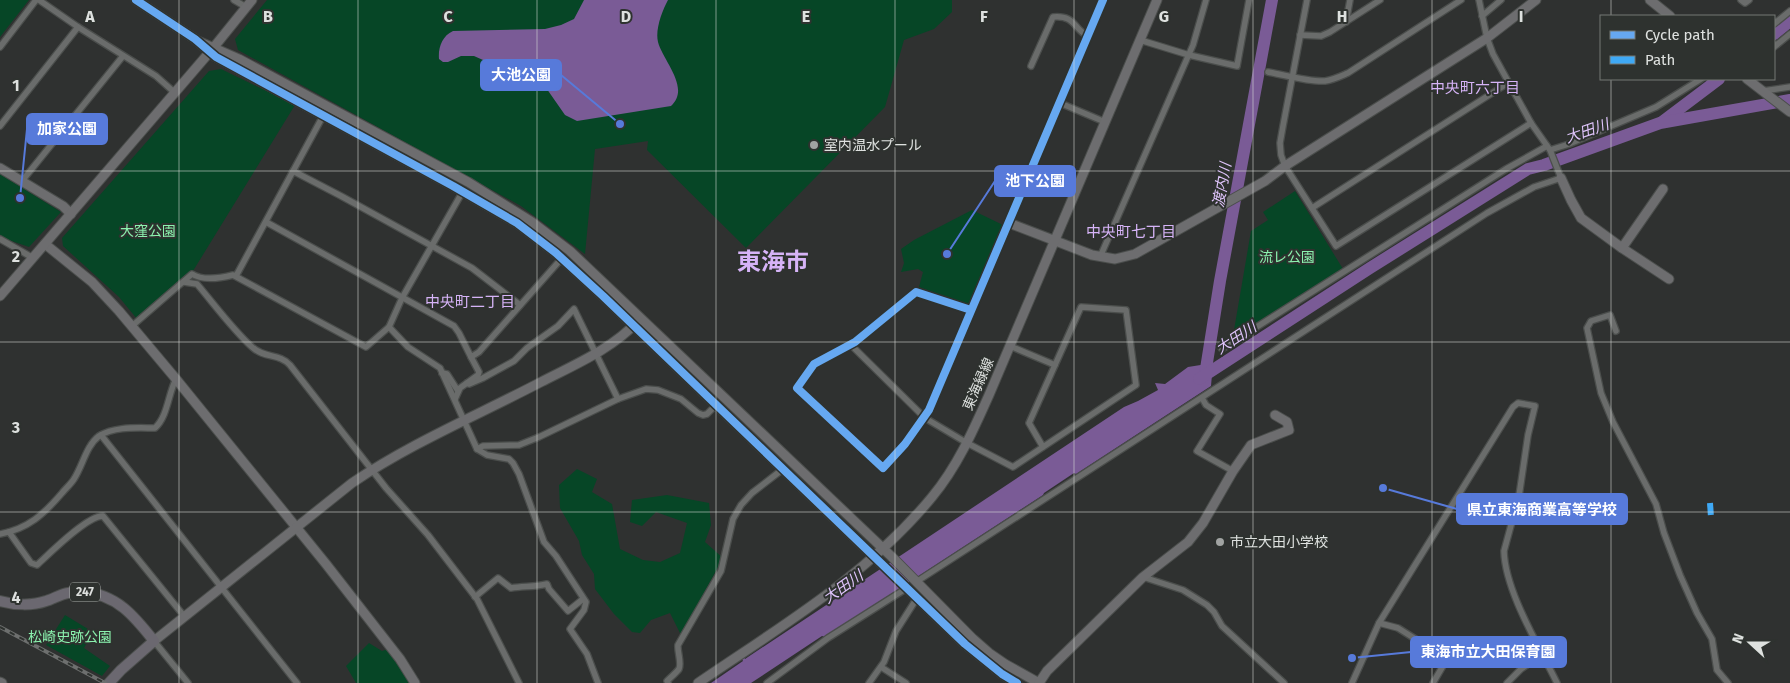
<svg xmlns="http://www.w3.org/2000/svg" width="1790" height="683" font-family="'Fira Sans','Noto Sans JP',sans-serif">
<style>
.green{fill:#064626}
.water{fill:#7a5b96}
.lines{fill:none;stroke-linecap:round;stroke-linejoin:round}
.river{stroke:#7a5b96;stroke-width:12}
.street-casing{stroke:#4b4e4c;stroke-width:8}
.secondary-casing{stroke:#4b4e4c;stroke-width:11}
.highway-casing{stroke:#4b4e4c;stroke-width:12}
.street{stroke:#6a6c6b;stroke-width:5.5}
.secondary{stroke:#6d6d6f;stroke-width:9}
.highway{stroke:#6b6870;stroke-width:10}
.rail-casing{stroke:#6d6f6e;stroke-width:4}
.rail{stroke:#2e322f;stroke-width:2;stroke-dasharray:5.5;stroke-linecap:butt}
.quiet{stroke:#3fa9f5;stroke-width:6;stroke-dasharray:12 6;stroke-linecap:butt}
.cycleway-casing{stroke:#2e322f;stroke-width:11}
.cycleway{stroke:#66a8f1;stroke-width:8}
.grid{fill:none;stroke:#dee1df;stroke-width:1;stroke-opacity:0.55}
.poi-dot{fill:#a1a3a2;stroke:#2e322f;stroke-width:2}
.labels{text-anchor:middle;stroke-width:4;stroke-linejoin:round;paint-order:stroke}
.shield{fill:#2e322f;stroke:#a9acaa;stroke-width:1}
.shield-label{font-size:12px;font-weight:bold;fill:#dee1df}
.poi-label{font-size:14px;fill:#dee1df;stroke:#2e322f;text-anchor:start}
.park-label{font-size:14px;fill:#8bf2ae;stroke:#2e322f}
.street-label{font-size:14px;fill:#dee1df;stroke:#2e322f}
.neighbourhood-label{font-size:15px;fill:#d6b3f7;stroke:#2e322f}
.water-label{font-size:15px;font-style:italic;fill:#dfc4fb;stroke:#2e322f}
.town-label{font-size:24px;font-weight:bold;fill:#d6b3f7;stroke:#2e322f}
.grid-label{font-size:16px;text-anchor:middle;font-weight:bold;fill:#dee1df;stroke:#2e322f;stroke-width:4;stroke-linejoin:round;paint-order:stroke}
.leader{fill:none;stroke:#577ada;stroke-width:2}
.callout-dot{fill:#577ada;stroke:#2e322f;stroke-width:2}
.callout{fill:#577ada;stroke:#577ada;stroke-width:2}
.callout-label{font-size:15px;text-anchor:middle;font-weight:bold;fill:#fff}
</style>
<rect width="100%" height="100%" fill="#2f3130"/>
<g class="green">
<path d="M0,0h29l-29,37z"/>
<path d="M267,0h685v12l-18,17 -30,11 -19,67 -139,141 -99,-98 1,-9 -53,8 -10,105 -64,-48 -283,-156 -3,-11z"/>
<path d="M221,69l74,36 -102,166 -56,48 -18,-22 -56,-51 -1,-8 147,-167z"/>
<path d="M0,174l61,38 -32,35 -29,-10z"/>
<path d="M1295,191l48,78 -106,69 -4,-2 18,-105 17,-11 -5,-8z"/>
<path d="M972,210l31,15 -33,80 -51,-18 4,-15 -5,-3 -17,3 3,-9 -3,-14 13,-9z"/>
<path d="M577,469l20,10 -5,13 20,12 8,45 23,11 17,2 20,-9 7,-30 -31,-11 -14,14 -12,-4 2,-22 35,-5 42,8 2,22 -6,17 18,16 -42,77 -11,-22 -19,7 -11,13 -8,-1 -18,-18 -19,-25 -1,-15 -12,-19 -3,-14 -19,-33 -1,-23z"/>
<path d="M65,615l28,17 -9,16 26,18 -8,10 -56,-31z"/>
<path d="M369,643l13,8 6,-2 22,34h-54l-10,-17z"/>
</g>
<g class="water">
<path d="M584,0h84c-6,11 -13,30 -10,42 5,19 33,46 13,64l-94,15 -12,-6 -23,-33 -41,-14 -27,-12h-13l-13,6h-5l-4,-3c-1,-11 3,-23 14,-28l92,-2 16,-4 13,-6z"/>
<path d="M1213,363l-2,23 -135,88 -2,-1 -30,20 -1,2 -218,142 -3,-1 -71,47h-40l32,-22 -1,-2 2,-2 1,2 379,-252 14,-6 20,-11 -3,-7 10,1 23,-17z"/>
</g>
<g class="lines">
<g class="river">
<path d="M1774,34l16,-13"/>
<path d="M1662,122l57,-43"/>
<path d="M1205,375l15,-94 52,-281"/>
<path d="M1199,379l171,-111 158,-99 16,-4 116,-42 130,-23"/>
</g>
<g class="street-casing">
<g id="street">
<path d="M39,0l39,27 78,49 18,16"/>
<path d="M234,0l12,7"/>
<path d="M1307,0l-24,126 -3,17 1,12 4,11 51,80 195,-123"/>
<path d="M1741,0l4,3 4,-3"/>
<path d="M1482,16l19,-16"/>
<path d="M1346,22l4,-22"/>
<path d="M1774,24l16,-13"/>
<path d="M1300,35l21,1 9,-4 50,-32"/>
<path d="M1140,40l49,15 48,11 12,-66"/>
<path d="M0,47l36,-47"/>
<path d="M1774,47l16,-13"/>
<path d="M1031,66l22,-49c23,-2 20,12 35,19"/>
<path d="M1268,72c17,3 40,10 57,9 8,-1 16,-5 23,-8l113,-73"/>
<path d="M1763,91l27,-4"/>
<path d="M1060,103l45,19"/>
<path d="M0,126l78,-99"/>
<path d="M1550,150l19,-6 87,-37 45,-28"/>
<path d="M293,171l48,25 131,72 48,37"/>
<path d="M22,181l101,-125"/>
<path d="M1312,208l196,-125"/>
<path d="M266,222l188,104 5,7 12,24 8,-5 83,-94"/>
<path d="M0,239l33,19"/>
<path d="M1100,257l93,-212 13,-45"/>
<path d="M236,276l87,-160"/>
<path d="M184,282l13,2c17,20 36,46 55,63 13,12 27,6 38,18l96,123 42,47 49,64 42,84"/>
<path d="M971,310l-55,-18 -61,50 -41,22 -17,24 86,80 22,-24 24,-34 174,-410"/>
<path d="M132,326l60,-52c11,7 29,4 41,1l133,72 23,-20 13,-29 61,-107"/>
<path d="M389,327l19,20 32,21 37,81 10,6 22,4 4,4 6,11 25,68 12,14 30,46 -2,8 -14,19 17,25 11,29"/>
<path d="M1616,331l-6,-16 -19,6 -4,7 14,65 12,29 43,82 8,29 16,42 17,38 15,26 5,31 11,13"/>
<path d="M850,344l75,74 42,25 46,24 123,-82 -10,-75 -45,-3 -52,116 14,24"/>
<path d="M1010,346l45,19"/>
<path d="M1220,346l2,3 284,-180 41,-23"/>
<path d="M442,373l5,1 11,17"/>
<path d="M467,383l2,1 14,-6 31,-17 13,-13 31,-22 16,-17 44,90"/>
<path d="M1202,398l4,7 14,9 -23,37 36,20"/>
<path d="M455,399l5,-11 18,-13 1,-3 -8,-15"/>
<path d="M101,435l196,248"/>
<path d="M477,449l6,-3 36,-1 20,-8 79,-38 28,-10 12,1 23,9 17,14 5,2 4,-1 9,-9"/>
<path d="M9,532l22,31 6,2c13,-12 51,-50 66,-49l81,100"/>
<path d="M0,534c28,-5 44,-20 62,-41 4,-5 9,-9 12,-14 9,-14 12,-33 25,-43 16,-10 39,-8 56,-8 13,-12 13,-34 21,-49"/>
<path d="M1143,577l40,13 24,15 7,7 8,14 62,57"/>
<path d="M916,582l571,-369 47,-26 27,-9 -11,-28 -19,-27 -38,-69 -6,-16 -8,-38"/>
<path d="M475,597l23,-19 13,10c13,-2 24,-1 36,-4l2,5 19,22 15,-12"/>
<path d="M1379,623l19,5 49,31 -14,24"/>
<path d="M154,641l34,42"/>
<path d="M881,667l25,16"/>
<path d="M668,683l-1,-2c4,-4 9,-8 12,-12 3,-6 -2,-18 -1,-24l43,-74 12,-52 8,-14 11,-12 31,-24"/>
<path d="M767,683l61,-45 79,-50"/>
<path d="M869,683l15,-21 12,-31 21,-33"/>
<path d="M1352,683l27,-60 134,-216 5,-4 17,3 -7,29 -9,61 -15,55c1,40 35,95 53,132"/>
<path d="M1507,683l14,-14 22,-15"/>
</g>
</g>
<g class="secondary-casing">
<g id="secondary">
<path d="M136,0l59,39 21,18 237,129 64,37 39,30 47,43 362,348 37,30 15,9"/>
<path d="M1650,0l20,16"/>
<path d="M198,41l41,18 229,123 64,40 38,29 322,306 81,82 16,14 16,11 34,19"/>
<path d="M1747,79l43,33"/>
<path d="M0,168l63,38 8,8"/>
<path d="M1561,178l10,22 10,18 41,30 47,31"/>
<path d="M1009,223l83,32 23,4 20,-5 130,-73 20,-15 202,-128 49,-38"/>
<path d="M45,244l47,38 27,29 57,68 150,185 74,95 15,24"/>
<path d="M1622,248l41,-59"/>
<path d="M0,296l214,-249 38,-47"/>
<path d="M154,641l198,-158c59,-40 126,-68 189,-101 33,-17 71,-33 97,-61"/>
<path d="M0,682l2,1"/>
<path d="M698,683c82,-56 170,-108 234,-186 25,-30 41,-66 57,-102l168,-395"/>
<path d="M1039,683l8,-12 96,-94 45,-35 15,-19 30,-52 18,-26 38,-15 -2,-8 -12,-7"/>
</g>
</g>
<g class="highway-casing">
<path id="highway" d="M0,601c14,4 32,5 46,0 7,-2 15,-7 22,-8 5,-2 10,-1 15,-1 34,2 52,25 71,49l-33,29 -12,13"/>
</g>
<use href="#street" class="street"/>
<use href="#secondary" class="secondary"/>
<use href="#highway" class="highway"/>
<g class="rail-casing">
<path id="rail" d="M0,627l105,56"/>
</g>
<use href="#rail" class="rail"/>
<path class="quiet" d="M1710,503l1,14"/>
<g class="cycleway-casing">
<g id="cycleway">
<path d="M136,0l59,39 21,18 237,129 64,37 39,30 47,43 362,348 37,30 15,9"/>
<path d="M971,310l-55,-18 -61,50 -41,22 -17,24 86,80 22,-24 24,-34 174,-410"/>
</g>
</g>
<use href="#cycleway" class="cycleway"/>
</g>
<path class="grid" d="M179,0v683M358,0v683M537,0v683M716,0v683M895,0v683M1074,0v683M1253,0v683M1432,0v683M1611,0v16M1611,79v604M0,171h1790M0,342h1790M0,512h1790"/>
<g class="poi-dot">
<circle cx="814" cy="145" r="5"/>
<circle cx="1220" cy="542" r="5"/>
</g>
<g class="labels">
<rect class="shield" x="70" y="582.5" width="30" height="19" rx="4"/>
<g class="shield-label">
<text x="85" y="596">247</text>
</g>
<g class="poi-label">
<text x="824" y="150">室内温水プール</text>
<text x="1230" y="547">市立大田小学校</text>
</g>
<g class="park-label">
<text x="148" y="236">大窪公園</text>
<text x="1287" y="262">流レ公園</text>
<text x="70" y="642">松崎史跡公園</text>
</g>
<g class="street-label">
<text transform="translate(978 384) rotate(-66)" y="5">東海緑線</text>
</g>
<g class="neighbourhood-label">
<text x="1475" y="93">中央町六丁目</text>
<text x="1131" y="237">中央町七丁目</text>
<text x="470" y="307">中央町二丁目</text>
</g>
<g class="water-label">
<text transform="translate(1587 131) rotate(-19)" y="5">大田川</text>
<text transform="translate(1222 185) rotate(-80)" y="5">渡内川</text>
<text transform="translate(1236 338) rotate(-33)" y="5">大田川</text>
<text transform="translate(843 587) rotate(-35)" y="5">大田川</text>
</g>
<g class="town-label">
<text x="773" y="270">東海市</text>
</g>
</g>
<g class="grid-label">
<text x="90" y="22">A</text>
<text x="268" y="22">B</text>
<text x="448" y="22">C</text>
<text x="626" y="22">D</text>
<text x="806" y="22">E</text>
<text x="984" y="22">F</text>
<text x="1164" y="22">G</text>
<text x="1342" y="22">H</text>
<text x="1521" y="22">I</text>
<text x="16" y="91">1</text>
<text x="16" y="262">2</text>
<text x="16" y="433">3</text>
<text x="16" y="603">4</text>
</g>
<path class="leader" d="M620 124L561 75M20 198L27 129M947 254L995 181M1383 488L1457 509M1352 658L1411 652"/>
<g class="callout-dot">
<circle cx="620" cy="124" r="5"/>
<circle cx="20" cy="198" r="5"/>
<circle cx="947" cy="254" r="5"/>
<circle cx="1383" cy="488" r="5"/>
<circle cx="1352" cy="658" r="5"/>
</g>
<g class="callout">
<rect x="481" y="60" width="80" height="30" rx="5"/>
<rect x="27" y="114" width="80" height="30" rx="5"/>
<rect x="995" y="166" width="80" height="30" rx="5"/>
<rect x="1457" y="494" width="170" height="30" rx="5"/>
<rect x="1411" y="637" width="155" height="30" rx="5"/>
</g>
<g class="callout-label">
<text x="521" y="80">大池公園</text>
<text x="67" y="134">加家公園</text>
<text x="1035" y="186">池下公園</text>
<text x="1542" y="515">県立東海商業高等学校</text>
<text x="1488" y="657">東海市立大田保育園</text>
</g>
<rect x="1600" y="15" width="175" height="65" fill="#2e322f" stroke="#747875"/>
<rect x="1610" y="31" width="25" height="8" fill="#66a8f1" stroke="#747875"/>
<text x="1645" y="40" font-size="15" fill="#dee1df">Cycle path</text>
<rect x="1610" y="56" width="25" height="8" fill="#3fa9f5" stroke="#747875"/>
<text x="1645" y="65" font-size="15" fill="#dee1df">Path</text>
<g transform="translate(1750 643) rotate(291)" stroke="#2e322f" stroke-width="4" paint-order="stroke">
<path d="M0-4L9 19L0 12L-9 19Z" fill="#dee1df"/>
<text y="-8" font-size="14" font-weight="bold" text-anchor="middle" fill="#dee1df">N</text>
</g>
</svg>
